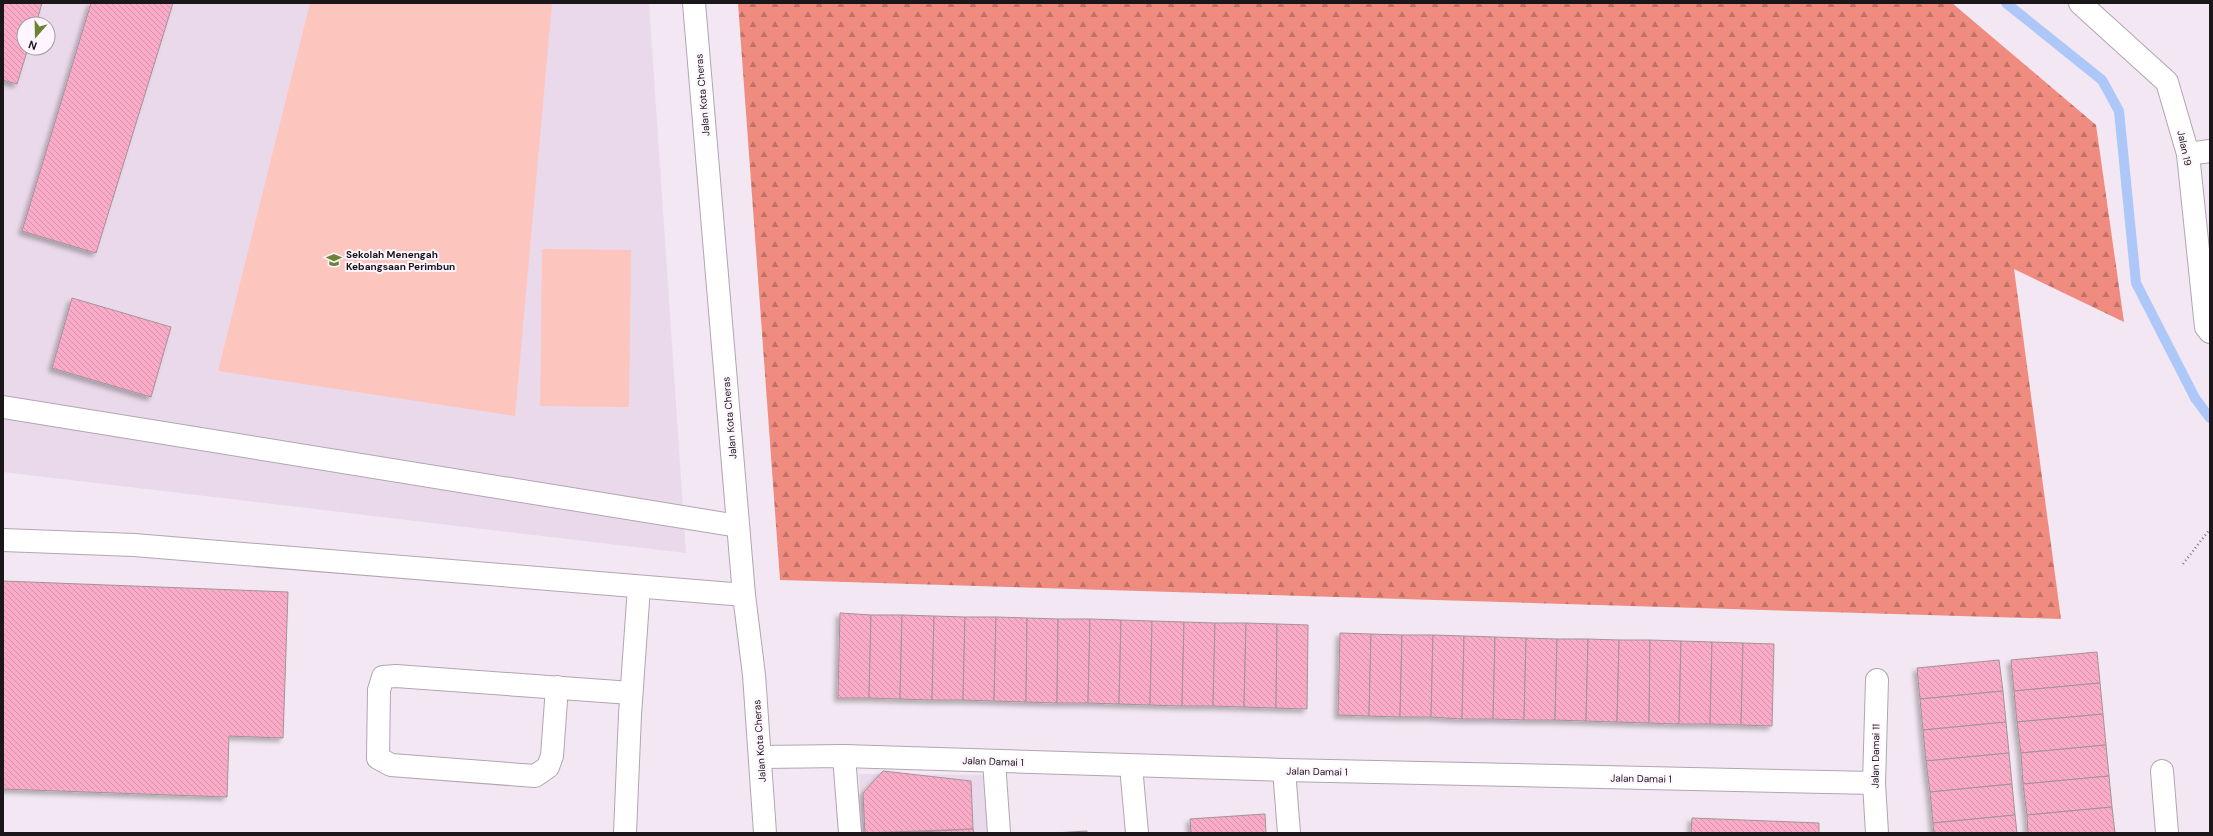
<svg xmlns="http://www.w3.org/2000/svg" width="2213" height="836" font-family="'DM Sans',sans-serif">
<style>
.built{fill:#ead9ea;fill-rule:evenodd}
.forest{fill:url(#forest-firs)}
.pitch{fill:#fcc6be}
.lines{fill:none;stroke-linecap:round;stroke-linejoin:round}
.stream{stroke:#adc8f8;stroke-width:10}
.building{fill:url(#building-back-hatch);stroke:#a39498;filter:url(#shadow)}
.minor-casing{stroke:#b0a6b0;stroke-width:24}
.path{stroke:#7e777e;stroke-width:2.5;stroke-dasharray:1 3;stroke-linecap:butt}
.minor{stroke:#fff;stroke-width:22}
.labels{text-anchor:middle;stroke-width:4;stroke-linejoin:round;paint-order:stroke}
.street-label{font-size:10px;fill:#1a161a;stroke:#fef5fe}
.poi-label{font-size:10px;font-weight:bold;fill:#1a161a;stroke:#fef5fe;text-anchor:start}
</style>
<defs>
<pattern id="forest-firs" width="22" height="20" patternUnits="userSpaceOnUse"><rect width="22" height="20" fill="#f08c7f"/><path d="M5 1l3.5 6h-7zM16 11l3.5 6h-7z" fill="#c27167"/></pattern>
<pattern id="building-back-hatch" width="6" height="6" patternUnits="userSpaceOnUse"><rect width="6" height="6" fill="#faabc7"/><path d="M-1 5l2 2M0 0l6 6M5-1l2 2" fill="none" stroke="#d692aa"/></pattern>
<filter id="shadow"><feDropShadow dx="-3.5" dy="3.5" stdDeviation="2" flood-color="#0004"/></filter>
</defs>
<rect width="100%" height="100%" fill="#f2e7f2"/>
<g class="built">
<path d="M3,3h646l37,550 -683,-81zM24,24h24v24h-24z"/>
<path d="M859,774l126,1 5,58h-127z"/>
</g>
<path class="forest" d="M738,3h1214l144,122 28,197 -110,-53 47,350 -1281,-39z"/>
<g class="pitch">
<path d="M310,3h242l-37,413 -297,-45z"/>
<path d="M542,249l89,1 -2,157 -89,-1z"/>
</g>
<g class="lines">
<path class="stream" d="M2006,3l96,77 17,31 17,172 59,115 15,20"/>
</g>
<g class="building">
<path d="M3,3h39l-6,21h-12v24h4l-11,36 -14,-4z"/>
<path d="M91,3h82l-77,250 -74,-22z"/>
<path d="M72,298l99,29 -20,70 -99,-29z"/>
<path d="M3,581l285,11 -5,146 -54,-2 -2,61 -224,-8z"/>
<path d="M840,613l31,2 -2,83h-31z"/>
<path d="M871,615h31l-2,84 -31,-1z"/>
<path d="M902,615l32,1 -2,84 -32,-1z"/>
<path d="M934,616l31,1 -2,83h-31z"/>
<path d="M965,617h31l-2,84 -31,-1z"/>
<path d="M996,617l31,1 -1,84 -32,-1z"/>
<path d="M1027,618l31,1 -1,84 -31,-1z"/>
<path d="M1058,619h32l-2,84h-31z"/>
<path d="M1090,619l31,1 -2,84 -31,-1z"/>
<path d="M1121,620l31,1 -2,84 -31,-1z"/>
<path d="M1152,621l32,1 -2,84 -32,-1z"/>
<path d="M1184,622l31,1 -2,83h-31z"/>
<path d="M1215,623h31l-2,84 -31,-1z"/>
<path d="M1246,623l31,1 -1,84 -32,-1z"/>
<path d="M1277,624l31,1 -1,84 -31,-1z"/>
<path d="M1340,633l31,1 -2,82 -31,-1z"/>
<path d="M1371,634l31,1 -2,82 -31,-1z"/>
<path d="M1402,635h31l-2,82h-31z"/>
<path d="M1433,635l31,1 -2,83 -31,-2z"/>
<path d="M1464,636l31,1 -2,82h-31z"/>
<path d="M1495,637l31,1 -2,82 -31,-1z"/>
<path d="M1526,638l31,1 -2,81h-31z"/>
<path d="M1557,639h31l-2,82 -31,-1z"/>
<path d="M1588,639l31,1 -2,82 -31,-1z"/>
<path d="M1619,640h31l-1,83 -32,-1z"/>
<path d="M1650,640l31,1 -2,83 -30,-1z"/>
<path d="M1681,641l31,1 -2,82h-31z"/>
<path d="M1712,642l31,1 -2,82 -31,-1z"/>
<path d="M1743,643l31,1 -2,82 -31,-1z"/>
<path d="M2097,652l3,31 -86,8 -3,-31z"/>
<path d="M1999,660l4,31 -83,8 -3,-31z"/>
<path d="M2100,683l3,31 -86,8 -3,-31z"/>
<path d="M2003,691l3,31 -83,8 -3,-31z"/>
<path d="M2103,714l3,31 -85,8 -4,-31z"/>
<path d="M2006,722l3,31 -83,8 -3,-31z"/>
<path d="M2106,745l3,31 -86,8 -2,-31z"/>
<path d="M2009,753l3,31 -82,8 -4,-31z"/>
<path d="M883,771l88,10 2,48 -108,4 -2,-40z"/>
<path d="M2109,776l3,31 -85,8 -4,-31z"/>
<path d="M2012,784l3,31 -82,8 -3,-31z"/>
<path d="M2112,807l3,26h-87l-1,-18z"/>
<path d="M1265,814l1,19h-75l-1,-14z"/>
<path d="M2015,815l2,18h-83l-1,-10z"/>
<path d="M1692,818l127,5v10h-128z"/>
<path d="M973,829l1,4h-74z"/>
<path d="M1087,831v2h-33z"/>
</g>
<g class="lines">
<g class="minor-casing">
<g id="minor">
<path d="M694,3l50,592 10,80 11,158"/>
<path d="M2080,3l87,79 21,72 18,173 4,5"/>
<path d="M2188,154l22,-3"/>
<path d="M3,407l735,119"/>
<path d="M3,540l131,5 610,50"/>
<path d="M557,687l-5,69 -4,11 -13,9 -144,-11 -13,-7 1,-68 4,-13 13,-1 235,17"/>
<path d="M844,756l6,77"/>
<path d="M760,757l84,-1 440,14 590,13"/>
<path d="M994,761l5,72"/>
<path d="M1131,766l6,67"/>
<path d="M1284,770l5,63"/>
<path d="M2162,771l5,62"/>
<path d="M625,833l5,-118 9,-128"/>
<path d="M1877,833l-3,-50 3,-103"/>
</g>
</g>
<path class="path" d="M2183,564l27,-35"/>
<use href="#minor" class="minor"/>
</g>
<defs>
<g id="school-bare" transform="scale(1.2)"><path d="M0-5L7-2L0 1L-7-2ZM-4 1L0 2.5L4 1V4Q0 6-4 4Z" fill="#6d8334" stroke="#fef5fe" stroke-width="2.5" paint-order="stroke"/></g>
</defs>
<g fill-rule="evenodd">
<use href="#school-bare" x="334" y="260"/>
</g>
<g class="labels">
<g class="street-label">
<text transform="translate(702 95) rotate(-95)" y="4">Jalan Kota Cheras</text>
<text transform="translate(2185 148) rotate(78)" y="4">Jalan 19</text>
<text transform="translate(729 418) rotate(-95)" y="4">Jalan Kota Cheras</text>
<text transform="translate(759 741) rotate(-94)" y="4">Jalan Kota Cheras</text>
<text transform="translate(1875 756) rotate(-89)" y="4">Jalan Damai 11</text>
<text transform="translate(993 761) rotate(2)" y="4">Jalan Damai 1</text>
<text transform="translate(1317 771) rotate(1)" y="4">Jalan Damai 1</text>
<text transform="translate(1641 778) rotate(1)" y="4">Jalan Damai 1</text>
</g>
<g class="poi-label">
<text x="346" y="258">Sekolah Menengah<tspan x="346" dy="12">Kebangsaan Perimbun</tspan></text>
</g>
</g>
<rect width="2213" height="836" fill="none" stroke="#1a161a" stroke-width="8"/>
<g transform="translate(36 36) rotate(200)"><circle r="19" fill="#fef5fe" stroke="#a39ca3"/>
<path d="M0-3L7 15L0 10L-7 15Z" fill="#6d8334"/>
<text y="-6" font-size="11" font-weight="bold" text-anchor="middle" fill="#1a161a">N</text>
</g>
</svg>
